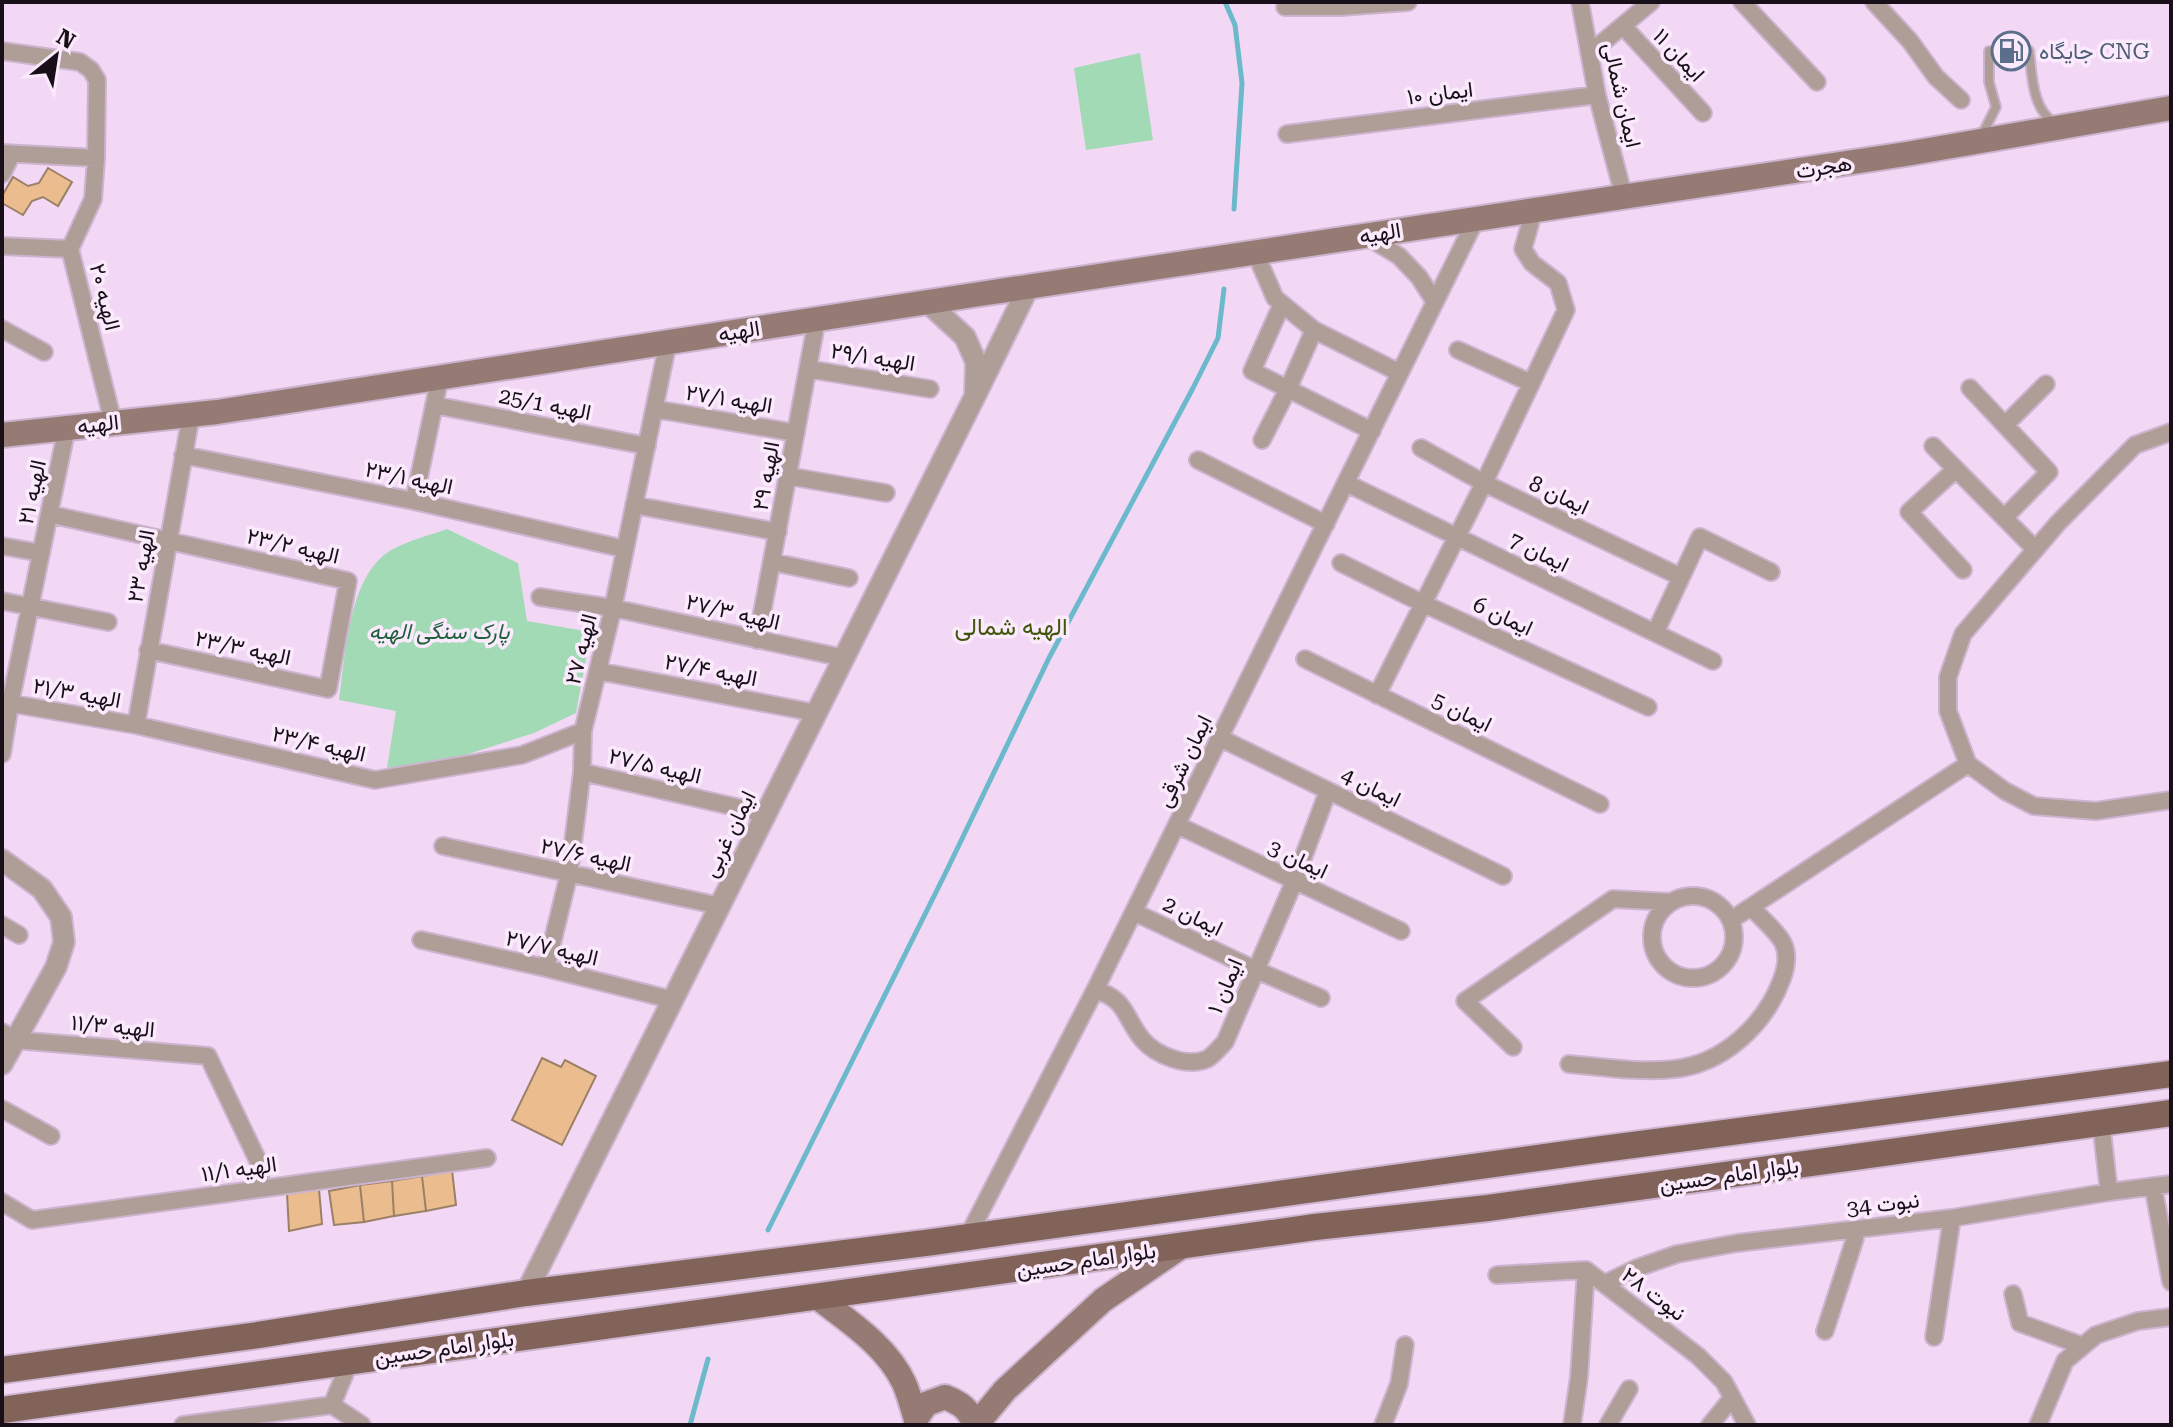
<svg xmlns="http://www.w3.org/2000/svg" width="2173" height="1427" viewBox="0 0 2173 1427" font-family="'Roboto Serif',Vazirmatn,serif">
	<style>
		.green { fill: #a3dab6 }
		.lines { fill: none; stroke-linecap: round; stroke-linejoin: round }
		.stream { stroke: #6cb9cc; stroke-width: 5 }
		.building { fill: #eabc8e; stroke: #9a8066; stroke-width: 2 }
		.service-casing { stroke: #ccb4ce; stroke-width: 12 }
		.minor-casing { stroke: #ccb4ce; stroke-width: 20 }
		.tertiary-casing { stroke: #ccb4ce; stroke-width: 24 }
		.secondary-casing { stroke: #ccb4ce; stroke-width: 28 }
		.primary-casing { stroke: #ccb4ce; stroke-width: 30 }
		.service { stroke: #af9d98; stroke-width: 8 }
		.minor { stroke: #af9d98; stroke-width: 16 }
		.tertiary { stroke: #af9d98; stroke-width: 20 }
		.secondary { stroke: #957b74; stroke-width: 24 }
		.primary { stroke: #81635a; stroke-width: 26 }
		.labels { text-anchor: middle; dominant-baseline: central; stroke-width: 7; stroke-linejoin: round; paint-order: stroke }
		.service-label { font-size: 22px; fill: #4e5e75; stroke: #faeafc; text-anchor: start }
		.street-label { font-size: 22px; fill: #180f19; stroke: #faeafc }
		.park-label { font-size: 22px; font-style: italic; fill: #1f603c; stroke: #faeafc }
		.neighbourhood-label { font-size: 24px; fill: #41560a; stroke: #faeafc }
	</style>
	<rect width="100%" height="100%" fill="#f3d8f6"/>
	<!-- green -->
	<path class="green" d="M1140,53L1153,140L1086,150L1074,68Z
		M447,529L518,563L527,621L591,632L576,713L534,733L446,761L387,768L396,711L339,700C346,654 348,571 395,548C411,540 430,535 447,529Z"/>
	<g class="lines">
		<!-- stream -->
		<path class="stream" d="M1225,2L1235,25L1242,83L1234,209
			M768,1230L946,872L1049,658L1193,388L1218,338L1224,289
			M690,1425L708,1359"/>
	</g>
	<!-- building -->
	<path class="building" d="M48,168L72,182L58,206L43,197L32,201L23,215L2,203V196L13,177L28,186L39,183Z
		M542,1058L561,1067L565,1060L596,1076L562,1145L512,1120Z
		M452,1170L456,1205L426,1211L422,1176Z
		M422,1176L426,1211L394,1216L392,1181Z
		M392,1181L394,1216L364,1222L360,1185Z
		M360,1185L364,1222L334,1225L329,1191Z
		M319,1189L322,1224L289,1231L287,1193Z"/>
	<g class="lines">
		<defs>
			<path id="service" d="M1981,137L1996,107L1989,82V51H2029C2032,74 2032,110 2055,123"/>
			<path id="minor" d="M1580,2L1597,95L1624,197
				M1742,2L1817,82
				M1874,2L1910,41L1936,77L1961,100
				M1285,7H1340L1408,2
				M1623,26L1703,113
				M2,51L80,62L91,70L97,80L96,158
				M1590,53L1651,2
				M1287,134L1597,95
				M2,153L96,158L93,199L70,249
				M2,174L12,154
				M1366,236L1399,256L1419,277L1435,302
				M2,246L70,249L113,422
				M1255,252L1275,298L1314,330L1288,389L1262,440
				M1282,304L1252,371L1372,431
				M2,329L44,352
				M1314,330L1400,373
				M1458,350L1531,383
				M808,369L930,389
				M1970,388L2049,472L2004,518
				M434,405L647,446
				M655,409L796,433
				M2005,425L2046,384
				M2171,432L2135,445L2058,523L1963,634L1948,677V711L1968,764L2005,791L2034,806L2096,811L2171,800
				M1933,446L2035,549
				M1421,448L1484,483L1681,577
				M183,455L414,501L625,549
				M1198,460L1326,524
				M1956,469L1909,512L1963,570
				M788,476L886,493
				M1346,483L1713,661
				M414,501L440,377
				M634,505L778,532
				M49,514L348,581L328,689L148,650
				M2,546L41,553
				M772,562L849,578
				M1341,563L1424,604L1648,707
				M540,597L613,608L844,658
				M2,601L108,622
				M1655,633L1700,537L1771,572
				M757,640L817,319
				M1305,659L1600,804
				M598,671L816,713
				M1377,695L1484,483L1566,310L1558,283L1532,263L1523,249L1534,210
				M2,702L136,725L375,780L522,755L583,731
				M136,725L191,415
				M1220,738L1503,876
				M2,754L10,704L67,427
				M582,772L766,814
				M1177,825L1401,931
				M443,846L720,906
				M1652 937a41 41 0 1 1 82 0a41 41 0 1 1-82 0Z
				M1134,912L1256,970L1321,998
				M1731,920L1968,764
				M2,925L19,935
				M421,940L546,968L673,1000
				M546,968L569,874L582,772L583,731L613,608L668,342
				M1095,990C1127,999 1124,1017 1142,1039C1155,1055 1187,1068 1207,1059C1213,1056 1220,1047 1225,1042L1294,882L1328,791
				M2,1032L15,1040L208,1056L260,1165V1188
				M1513,1047L1465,1001L1613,899L1672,902
				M1569,1064C1603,1067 1640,1073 1674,1069C1723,1064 1765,1025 1782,979C1786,968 1789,955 1783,943C1778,932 1759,916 1751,907
				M2,1109L51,1136
				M2101,1123L2109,1192
				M2153,1186L2171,1282
				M2,1202L32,1220L487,1158
				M968,1236L1095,990L1476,219
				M1497,1275L1586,1270L1698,1356L1724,1382L1747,1425
				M1604,1284L1637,1268L1677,1254L1737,1243L1952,1218L2109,1192L2171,1184
				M2013,1294L2020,1323L2083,1346
				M1825,1331L1858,1229
				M1934,1337L1952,1218
				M332,1405L362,1425
				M183,1425L332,1405L350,1361
				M1383,1425L1399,1384L1405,1345
				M1572,1425L1579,1377L1586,1270
				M1608,1425L1629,1389
				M1710,1425L1732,1398
				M2038,1425L2065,1361L2096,1335L2138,1321L2171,1317"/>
			<path id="tertiary" d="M927,302L965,337L976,362L975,396L1029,286
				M2,860L42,889L61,917L64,942L56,967L2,1064
				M526,1293L975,396"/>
			<path id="secondary" d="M2,435L217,412L980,294L1906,154L2171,108
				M817,1297C848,1321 887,1346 904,1383C909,1394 912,1407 916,1419V1425
				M916,1419L926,1404L945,1397C960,1403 970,1409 974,1425
				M976,1425L1005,1390L1103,1300L1182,1246"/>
			<path id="primary" d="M2,1370L258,1335L526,1293L933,1242L1595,1150L2171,1074
				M2,1410L1315,1227L1488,1208L2171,1113"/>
		</defs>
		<!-- service casing -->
		<use href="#service" class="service-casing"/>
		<!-- minor casing -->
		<use href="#minor" class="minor-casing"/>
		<!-- tertiary casing -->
		<use href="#tertiary" class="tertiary-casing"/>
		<!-- secondary casing -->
		<use href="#secondary" class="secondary-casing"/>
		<!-- primary casing -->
		<use href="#primary" class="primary-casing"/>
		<!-- service -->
		<use href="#service" class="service"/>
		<!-- minor -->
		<use href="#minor" class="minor"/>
		<!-- tertiary -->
		<use href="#tertiary" class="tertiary"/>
		<!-- secondary -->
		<use href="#secondary" class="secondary"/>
		<!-- primary -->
		<use href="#primary" class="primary"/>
	</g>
	<!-- icons -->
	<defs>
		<symbol id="fuel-ring" viewBox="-11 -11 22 22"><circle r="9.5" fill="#faeafc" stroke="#5c6f8a" stroke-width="1.5"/><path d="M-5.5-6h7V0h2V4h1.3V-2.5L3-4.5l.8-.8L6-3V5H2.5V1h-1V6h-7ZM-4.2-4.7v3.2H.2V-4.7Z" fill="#5c6f8a"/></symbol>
	</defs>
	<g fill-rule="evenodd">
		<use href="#fuel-ring" x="1989" y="29" width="44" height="44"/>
	</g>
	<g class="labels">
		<!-- service labels -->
		<g class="service-label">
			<text x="2039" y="51">جایگاه CNG</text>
		</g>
		<!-- street labels -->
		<g class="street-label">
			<text transform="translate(1679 55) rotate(47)">ایمان ۱۱</text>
			<text transform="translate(1440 93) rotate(-7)">ایمان ۱۰</text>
			<text transform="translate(1622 95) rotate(77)">ایمان شمالی</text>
			<text transform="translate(1824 167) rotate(-9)">هجرت</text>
			<text transform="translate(1380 233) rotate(-9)">الهیه</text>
			<text transform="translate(105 297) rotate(76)">الهیه ۲۰</text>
			<text transform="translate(739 331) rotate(-9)">الهیه</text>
			<text transform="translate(873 357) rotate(9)">الهیه ۲۹/۱</text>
			<text transform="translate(729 399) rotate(9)">الهیه ۲۷/۱</text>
			<text transform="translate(545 404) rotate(11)">الهیه 25/1</text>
			<text transform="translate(98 424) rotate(-6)">الهیه</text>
			<text transform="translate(766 476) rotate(-80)">الهیه ۲۹</text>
			<text transform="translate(409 478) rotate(12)">الهیه ۲۳/۱</text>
			<text transform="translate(32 492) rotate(-78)">الهیه ۲۱</text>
			<text transform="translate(1559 495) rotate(25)">ایمان 8</text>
			<text transform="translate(293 546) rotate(13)">الهیه ۲۳/۲</text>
			<text transform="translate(1539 552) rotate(26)">ایمان 7</text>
			<text transform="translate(141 566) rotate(-80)">الهیه ۲۳</text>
			<text transform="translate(733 612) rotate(13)">الهیه ۲۷/۳</text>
			<text transform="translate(1503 616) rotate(25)">ایمان 6</text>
			<text transform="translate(243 648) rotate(12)">الهیه ۲۳/۳</text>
			<text transform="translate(581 649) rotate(-76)">الهیه ۲۷</text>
			<text transform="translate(711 670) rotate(11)">الهیه ۲۷/۴</text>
			<text transform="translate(77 693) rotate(10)">الهیه ۲۱/۳</text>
			<text transform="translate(1462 712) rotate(26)">ایمان 5</text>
			<text transform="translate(319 744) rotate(13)">الهیه ۲۳/۴</text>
			<text transform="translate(1184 761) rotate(-64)">ایمان شرقی</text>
			<text transform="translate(655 766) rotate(13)">الهیه ۲۷/۵</text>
			<text transform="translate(1371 787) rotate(26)">ایمان 4</text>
			<text transform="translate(729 834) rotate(-64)">ایمان غربی</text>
			<text transform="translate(586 855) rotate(12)">الهیه ۲۷/۶</text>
			<text transform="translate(1298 859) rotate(25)">ایمان 3</text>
			<text transform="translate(1193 916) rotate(26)">ایمان 2</text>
			<text transform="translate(552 948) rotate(13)">الهیه ۲۷/۷</text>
			<text transform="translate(1225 986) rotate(-67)">ایمان ۱</text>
			<text transform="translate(113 1026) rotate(5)">الهیه ۱۱/۳</text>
			<text transform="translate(239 1169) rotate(-8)">الهیه ۱۱/۱</text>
			<text transform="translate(1729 1175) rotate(-8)">بلوار امام حسین</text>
			<text transform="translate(1883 1204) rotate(-7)">نبوت 34</text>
			<text transform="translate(1086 1260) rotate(-8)">بلوار امام حسین</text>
			<text transform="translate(1654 1294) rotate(37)">نبوت ۲۸</text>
			<text transform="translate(444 1348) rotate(-8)">بلوار امام حسین</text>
		</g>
		<!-- park labels -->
		<g class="park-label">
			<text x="439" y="631">پارک سنگی الهیه</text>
		</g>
		<!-- neighbourhood labels -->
		<g class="neighbourhood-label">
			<text x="1011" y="627">الهیه شمالی</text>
		</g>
	</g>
	<!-- border -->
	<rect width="2173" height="1427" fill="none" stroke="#180f19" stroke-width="8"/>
	<!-- north arrow -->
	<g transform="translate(56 56) rotate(30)" stroke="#faeafc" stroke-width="6" paint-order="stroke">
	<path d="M0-6L14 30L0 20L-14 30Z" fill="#180f19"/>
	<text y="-12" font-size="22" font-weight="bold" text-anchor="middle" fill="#180f19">N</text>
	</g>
</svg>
